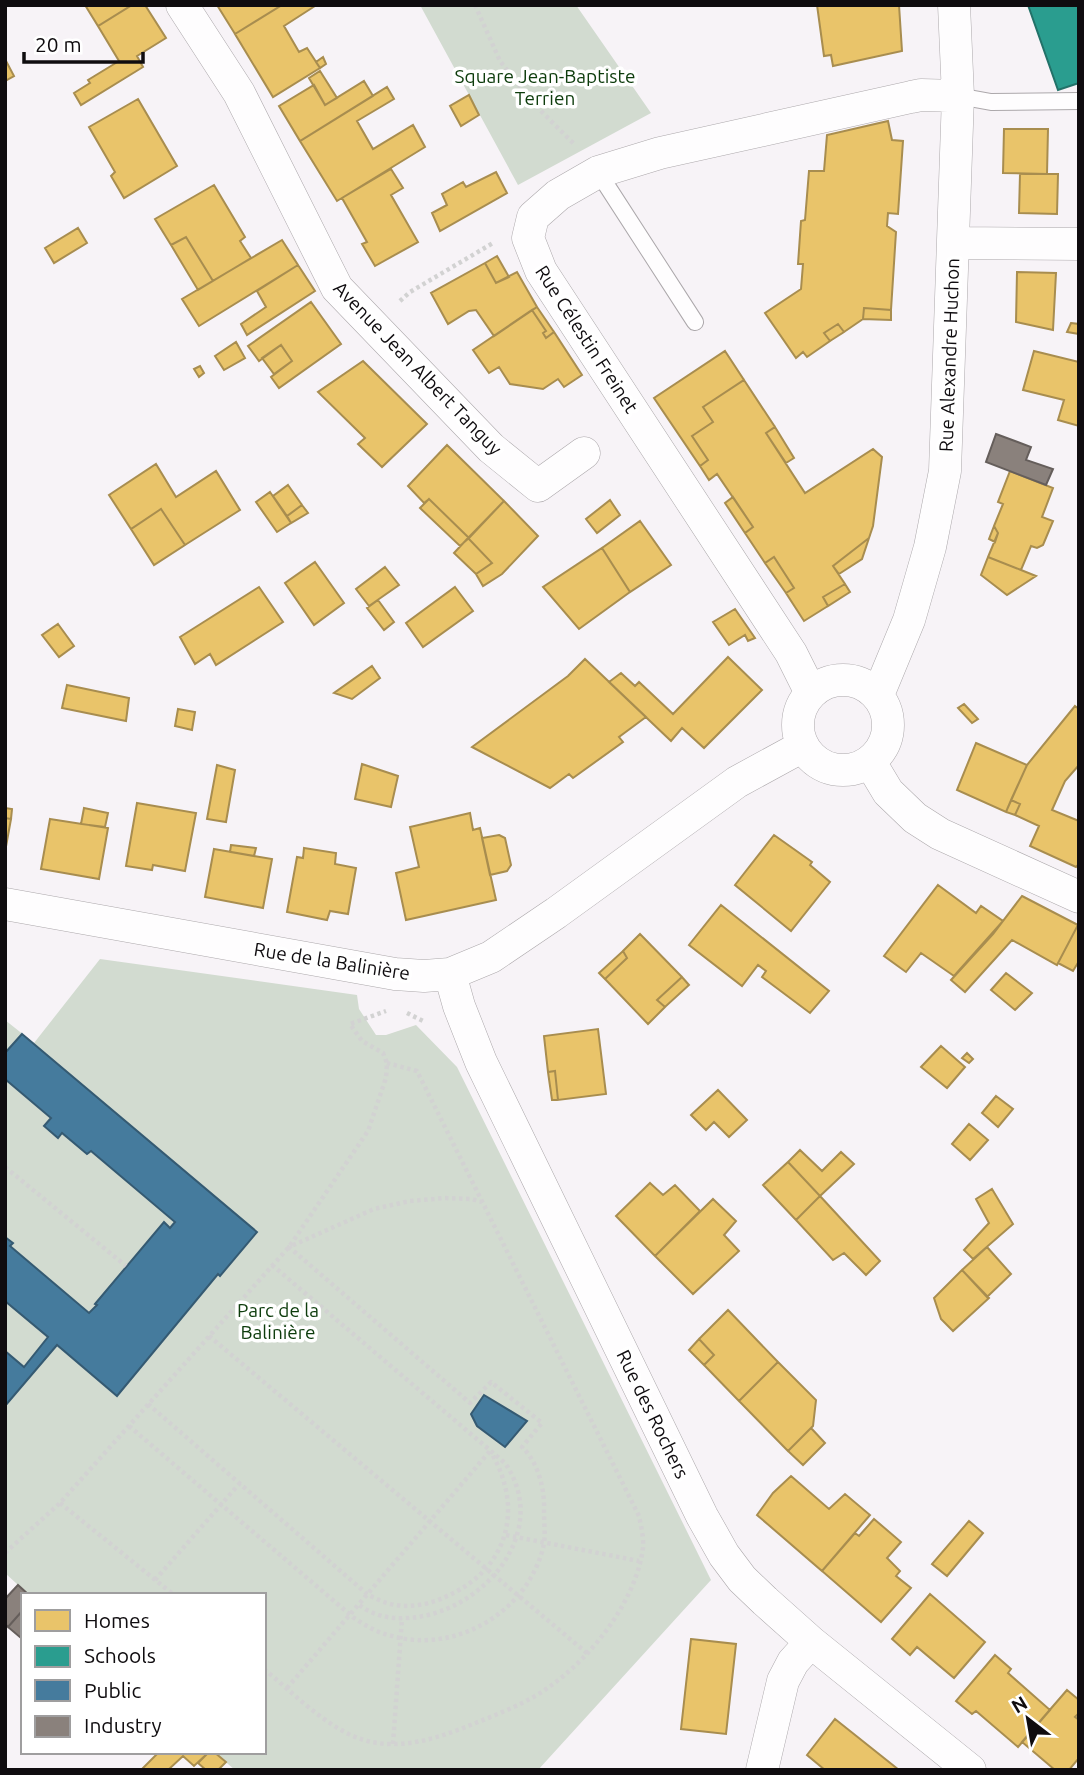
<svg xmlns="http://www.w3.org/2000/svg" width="1084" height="1775" viewBox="0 0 1084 1775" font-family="Ubuntu,sans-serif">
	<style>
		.green { fill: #d2dbd0 }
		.homes { fill: #e9c46a; stroke: #a88d4f; stroke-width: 2 }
		.schools { fill: #2a9d8f; stroke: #227269; stroke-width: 2 }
		.public { fill: #457b9d; stroke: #355a72; stroke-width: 2 }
		.industry { fill: #8a817c; stroke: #655e5b; stroke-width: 2 }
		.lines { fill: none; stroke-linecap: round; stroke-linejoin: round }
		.lane-casing { stroke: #aca8ab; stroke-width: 18 }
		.street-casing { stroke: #aca8ab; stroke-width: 33 }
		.path { stroke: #d2d2d2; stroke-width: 4.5; stroke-dasharray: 3.5 3.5; stroke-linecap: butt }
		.lane { stroke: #fefdfe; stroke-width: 16 }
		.street { stroke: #fefdfe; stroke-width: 32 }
		.labels { text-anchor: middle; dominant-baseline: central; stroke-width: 7; stroke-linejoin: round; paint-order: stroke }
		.park-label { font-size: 19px; fill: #0d3c0c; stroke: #fff }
		.street-label { font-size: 19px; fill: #0f0c0f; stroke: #fff }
	</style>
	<rect width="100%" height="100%" fill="#f7f3f7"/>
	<!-- green -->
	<path class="green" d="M420,5H576L651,113L518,185Z
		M100,959L357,995L359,1009L376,1035H386L416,1025L457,1067L711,1580L538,1770H235L214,1752H264V1595H29L5,1573V1020L34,1043Z"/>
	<!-- homes -->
	<path class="homes" d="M85,5H132L98,26Z
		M132,5H145L166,38L137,56L143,67L81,105L74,93L90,83L88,80L119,61L98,26Z
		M217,5H282L235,34Z
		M282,5L315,6L284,26L299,52L307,48L320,68L273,97L235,34Z
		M817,5H899L902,51L833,66L831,55L824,56Z
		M323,57L326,64L320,68L316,62Z
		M5,59L14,76L5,81Z
		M320,71L337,98L325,105L309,78Z
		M364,81L373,96L300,141L279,106L314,85L325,105Z
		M387,87L394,99L357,121L373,149L413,125L425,147L337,201L300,141Z
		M469,95L479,115L461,126L450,106Z
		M138,99L177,166L124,198L111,176L115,172L89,127Z
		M888,121L892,140L903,141L898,214L888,213L887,226L896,232L891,310L864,308L863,319L844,332L838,324L824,333L830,341L807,357L803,352L796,358L765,313L801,289L803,264H798L801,221L805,220L809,171H824L827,135Z
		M1004,129H1048L1047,174L1003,173Z
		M391,169L403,188L391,195L418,242L375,266L362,244L367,242L342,198Z
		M496,172L507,193L440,231L432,213L447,205L442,194L463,182L466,187Z
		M1020,174H1058L1057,214L1019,213Z
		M214,185L245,237L240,241L251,258L213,281L186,237L171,245L155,219Z
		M78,228L87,243L54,263L45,248Z
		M186,237L213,281L198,290L171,245Z
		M282,240L298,265L199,326L182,299Z
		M497,256L509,277L496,283L485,263Z
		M485,263L496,283L517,272L537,307L494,336L476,310L469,311L448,324L431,293Z
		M298,265L315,291L247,335L241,324L266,307L257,291Z
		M1017,272L1056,273L1053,330L1016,322Z
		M311,302L341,344L279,388L271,377L292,361L281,345L259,361L248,346Z
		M537,307L554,332L546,338L543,333L546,331L532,310Z
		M864,308L891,310V320L863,319Z
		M532,310L546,331L543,333L546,338L554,332L582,375L564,387L558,379L543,389L510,384L499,367L489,373L473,350Z
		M1071,323L1079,324V334L1067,332Z
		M838,324L844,332L830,341L824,333Z
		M236,342L245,358L224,370L215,356Z
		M281,345L292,361L274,374L262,358Z
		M725,351L744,380L703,407L713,422L692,436L708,460L700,466L654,398Z
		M1034,351L1079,362V426L1058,420L1064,400L1023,390Z
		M363,361L427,424L382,467L358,444L365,438L318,392Z
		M200,366L204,373L199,377L194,369Z
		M744,380L775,427L766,433L805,493L873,449L882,457L873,526L869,538L833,566L845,584L823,597L828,606L804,621L786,593L794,588L774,557L765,563L745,533L753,527L717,474L709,480L700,466L708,460L692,436L713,422L703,407Z
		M775,427L794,458L786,463L766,433Z
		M447,445L504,501L469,538L429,499L424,503L408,486Z
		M156,464L176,497L216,471L240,510L185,545L161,509L131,529L109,495Z
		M1010,471L1053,488L1042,517L1053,521L1043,545L1037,548L1031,546L1021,570L988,557L998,533L994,526L1003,504L998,502Z
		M288,485L302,505L287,516L273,496Z
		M270,492L291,523L277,532L256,502Z
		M733,497L753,527L745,533L725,503Z
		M429,499L469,538L460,546L420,508Z
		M610,500L620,515L597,533L586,519Z
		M504,501L538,536L502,574L483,586L476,574L492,563L468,538Z
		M302,505L308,513L291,523L287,516Z
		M161,509L185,545L154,565L131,529Z
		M640,521L671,565L630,592L602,548Z
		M994,526L998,533L995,542L989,539Z
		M468,538L492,563L476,574L454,553Z
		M869,538L862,559L839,574L833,566Z
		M602,548L630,592L579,629L543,587Z
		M774,557L794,588L786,593L765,563Z
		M988,557L1021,570L1036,576L1007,595L981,575Z
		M315,562L344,603L314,625L285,583Z
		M385,567L399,585L369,606L356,589Z
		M845,584L850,592L828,606L823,597Z
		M259,587L283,622L216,665L210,654L195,664L180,637Z
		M455,587L473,611L423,647L406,623Z
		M378,600L394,622L384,630L367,608Z
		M735,609L755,638L748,641L745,635L729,645L713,622Z
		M58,624L74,646L59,657L42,635Z
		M728,657L762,690L704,748L682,728L671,741L609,682L621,673L635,686L639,682L673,714Z
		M585,659L646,717L619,737L623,742L573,778L569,774L550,788L472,747L568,676Z
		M372,666L380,678L352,699L334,693Z
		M67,685L129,698L126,721L62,708Z
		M964,704L978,719L972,723L958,708Z
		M1075,706L1079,709V765L1065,781L1052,810L1079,821V864L1076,867L1030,846L1039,826L1015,815L1020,804L1011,800L1027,765Z
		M178,709L195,712L192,730L175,726Z
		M976,743L1027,765L1006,812L957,790Z
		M362,764L398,776L391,807L355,799Z
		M217,765L235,770L226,822L207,819Z
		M1011,800L1020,804L1015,815L1006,812Z
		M137,803L196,813L185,871L153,865L152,870L126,866Z
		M5,808L12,809L11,819L5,818Z
		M84,808L108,813L105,827L81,824Z
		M470,813L473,830L480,828L496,900L406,920L396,873L419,867L410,827Z
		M5,818L11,819L5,852Z
		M50,819L108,828L99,879L41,869Z
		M499,835L505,838L511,865L507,871L490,875L482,838Z
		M774,835L812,862L810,865L830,882L791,931L735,885Z
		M231,845L256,848L254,856L230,852Z
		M304,848L336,853L335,864L356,868L348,914L330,911L327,920L287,912L297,857L303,858Z
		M214,849L272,859L263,908L205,897Z
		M938,885L976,913L981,906L1003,921L954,976L921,953L906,972L884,956Z
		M1022,896L1078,925L1058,963L1057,965L1012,940L965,992L951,980L993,934Z
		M721,905L829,991L810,1013L762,977L766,971L758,965L742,986L689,945Z
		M1079,923V961L1073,971L1058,963Z
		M640,934L682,977L657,1000L665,1007L648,1024L605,979L627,958L623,951Z
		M623,951L627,958L605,979L599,973Z
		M1006,973L1032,993L1015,1010L991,990Z
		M682,977L689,985L665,1007L657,1000Z
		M598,1029L606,1094L558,1100L555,1071L548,1072L544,1036Z
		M941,1046L965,1067L947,1088L921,1067Z
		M967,1053L973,1059L969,1063L962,1058Z
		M555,1071L558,1100H552L548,1072Z
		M718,1090L747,1120L729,1137L714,1122L706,1130L691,1115Z
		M996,1096L1013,1109L998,1127L982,1113Z
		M969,1124L988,1140L970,1160L952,1144Z
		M800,1150L822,1171L841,1152L854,1164L820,1196L788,1162Z
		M788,1162L820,1196L796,1220L763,1185Z
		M650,1183L663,1195L675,1185L700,1211L655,1256L616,1216Z
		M992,1189L1013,1224L973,1259L964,1250L989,1223L976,1199Z
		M820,1196L880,1261L866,1275L844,1253L833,1260L796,1220Z
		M713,1199L736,1221L724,1235L739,1251L693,1294L655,1256Z
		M987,1247L1011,1274L987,1297L962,1270Z
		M962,1270L989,1298L953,1331L941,1319L934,1298Z
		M728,1310L778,1362L739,1401L704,1365L714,1355L699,1339Z
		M699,1339L714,1355L704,1365L689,1350Z
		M778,1362L816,1400L813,1426L788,1451L739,1401Z
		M811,1428L825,1443L803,1465L788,1451Z
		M791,1476L829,1509L845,1494L870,1515L822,1571L757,1515L773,1493Z
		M874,1519L901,1542L887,1558L900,1571L896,1576L911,1588L881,1622L822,1571L855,1533L859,1536Z
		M969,1521L983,1533L947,1576L932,1564Z
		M930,1594L985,1642L954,1678L917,1647L910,1655L892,1639Z
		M691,1639L736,1644L726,1734L681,1729Z
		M995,1655L1011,1669L1008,1673L1050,1710L1018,1747L976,1711L972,1714L956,1701Z
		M1067,1690L1079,1700V1713L1075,1717L1079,1720V1758L1069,1770H1055L1022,1742Z
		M835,1719L899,1770H825L807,1755Z
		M159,1752H209L194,1766L183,1756L168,1770H141Z
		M209,1752H214L226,1762L218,1770H206L198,1763Z"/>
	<!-- schools -->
	<path class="schools" d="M1028,5H1079V83L1058,90Z"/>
	<!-- public -->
	<path class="public" d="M22,1034L257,1232L220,1276L218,1274L117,1396L57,1345L5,1406V1351L24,1367L48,1337L5,1301V1237L13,1243L10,1246L89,1313L97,1305L95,1304L164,1222L170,1228L175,1222L91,1151L87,1154L62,1133L58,1138L44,1126L51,1118L5,1079V1053Z
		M484,1395L527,1421L505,1447L477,1426L471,1414Z"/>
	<!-- industry -->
	<path class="industry" d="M996,434L1031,447L1026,460L1053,469L1046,485L986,462Z
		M18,1585L29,1595H23V1610L8,1627L5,1624V1599Z
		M23,1610V1636L21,1638L8,1627Z"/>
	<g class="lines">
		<defs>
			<path id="lane" d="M958,96L991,102L1079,101
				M598,172L695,322"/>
			<path id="street" d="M182,5L239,93L337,288L491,448L538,486L584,453
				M953,243L1079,244
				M798 725a45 45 0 1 1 90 0a45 45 0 1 1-90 0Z
				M811,693L791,653L541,271L528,238L533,217L558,195L598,172L660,153L911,97L921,95L958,96
				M878,695L909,620L930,547L945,471L958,96L954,5
				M870,762L888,792L915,818L940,834L1079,897
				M5,904L395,974L424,976L450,974L491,957L556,913L737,782L803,746
				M450,974L459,1006L481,1062L702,1516L724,1555L742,1579L765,1601L811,1642L970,1770
				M762,1770L783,1681L793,1662L811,1642"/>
		</defs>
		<!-- lane casing -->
		<use href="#lane" class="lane-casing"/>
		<!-- street casing -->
		<use href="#street" class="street-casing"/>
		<!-- path -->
		<path class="path" d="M475,5L500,61L534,104L575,145
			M400,301L410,292L493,243
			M407,1013L425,1022
			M5,1167L126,1266
			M272,1265L505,1463C553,1533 481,1614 408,1618C390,1619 373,1616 358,1604
			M209,1336L588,1654
			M148,1404L367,1594C373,1597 380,1601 387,1603C406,1609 428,1605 445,1597C506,1571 525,1512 492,1454
			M129,1426L354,1618C366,1626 378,1633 392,1636C456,1654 527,1612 543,1548C546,1537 544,1523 544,1511C545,1489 538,1462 522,1447L542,1423L491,1382L470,1403L289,1247L374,1209L410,1201L445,1198L471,1199L482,1202
			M60,1503L174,1595
			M506,1535L639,1561
			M5,1553L60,1503L289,1247L368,1131L386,1078L387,1063L383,1053L362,1041L350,1024L386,1011
			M155,1580L240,1483
			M264,1669C292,1692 329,1730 364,1740C400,1751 439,1738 473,1724C498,1714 527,1703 549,1687C592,1657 636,1601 643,1548C644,1538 641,1526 639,1516L417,1071L387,1063
			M287,1688L490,1451
			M393,1744L402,1618"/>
		<!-- lane -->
		<use href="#lane" class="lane"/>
		<!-- street -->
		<use href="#street" class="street"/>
	</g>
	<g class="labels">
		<!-- park labels -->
		<g class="park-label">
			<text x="545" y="76">Square Jean-Baptiste<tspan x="545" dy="22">Terrien</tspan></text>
			<text x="278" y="1310">Parc de la<tspan x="278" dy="22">Balinière</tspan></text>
		</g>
		<!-- street labels -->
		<g class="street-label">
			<text transform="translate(587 339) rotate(57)">Rue Célestin Freinet</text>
			<text transform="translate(949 355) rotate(-88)">Rue Alexandre Huchon</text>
			<text transform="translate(418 368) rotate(46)">Avenue Jean Albert Tanguy</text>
			<text transform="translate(332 961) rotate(9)">Rue de la Balinière</text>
			<text transform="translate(653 1414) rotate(64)">Rue des Rochers</text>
		</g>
	</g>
	<!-- border -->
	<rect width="1084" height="1775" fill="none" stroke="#0f0c0f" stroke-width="14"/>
	<!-- legend -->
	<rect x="21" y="1593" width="245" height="161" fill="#ffffff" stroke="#9f9e9f" stroke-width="2"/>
	<rect x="35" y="1610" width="35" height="21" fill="#e9c46a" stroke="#9f9e9f" stroke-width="2"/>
	<text x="84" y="1628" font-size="21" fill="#0f0c0f">Homes</text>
	<rect x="35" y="1646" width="35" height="21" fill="#2a9d8f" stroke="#9f9e9f" stroke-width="2"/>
	<text x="84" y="1663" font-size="21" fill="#0f0c0f">Schools</text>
	<rect x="35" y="1680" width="35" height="21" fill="#457b9d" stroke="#9f9e9f" stroke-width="2"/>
	<text x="84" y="1698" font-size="21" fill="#0f0c0f">Public</text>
	<rect x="35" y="1716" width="35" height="21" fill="#8a817c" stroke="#9f9e9f" stroke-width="2"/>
	<text x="84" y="1733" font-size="21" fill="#0f0c0f">Industry</text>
	<!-- north arrow -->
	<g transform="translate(1028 1719) rotate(329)" stroke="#ffffff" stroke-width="5" paint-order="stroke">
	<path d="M0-5L12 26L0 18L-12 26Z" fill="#0f0c0f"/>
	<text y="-10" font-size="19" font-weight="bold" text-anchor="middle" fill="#0f0c0f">N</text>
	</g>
	<!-- scale -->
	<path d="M24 52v10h119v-10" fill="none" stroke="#0f0c0f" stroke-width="3.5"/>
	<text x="35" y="52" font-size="21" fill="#0f0c0f" stroke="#ffffff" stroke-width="5" paint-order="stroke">20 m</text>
</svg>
